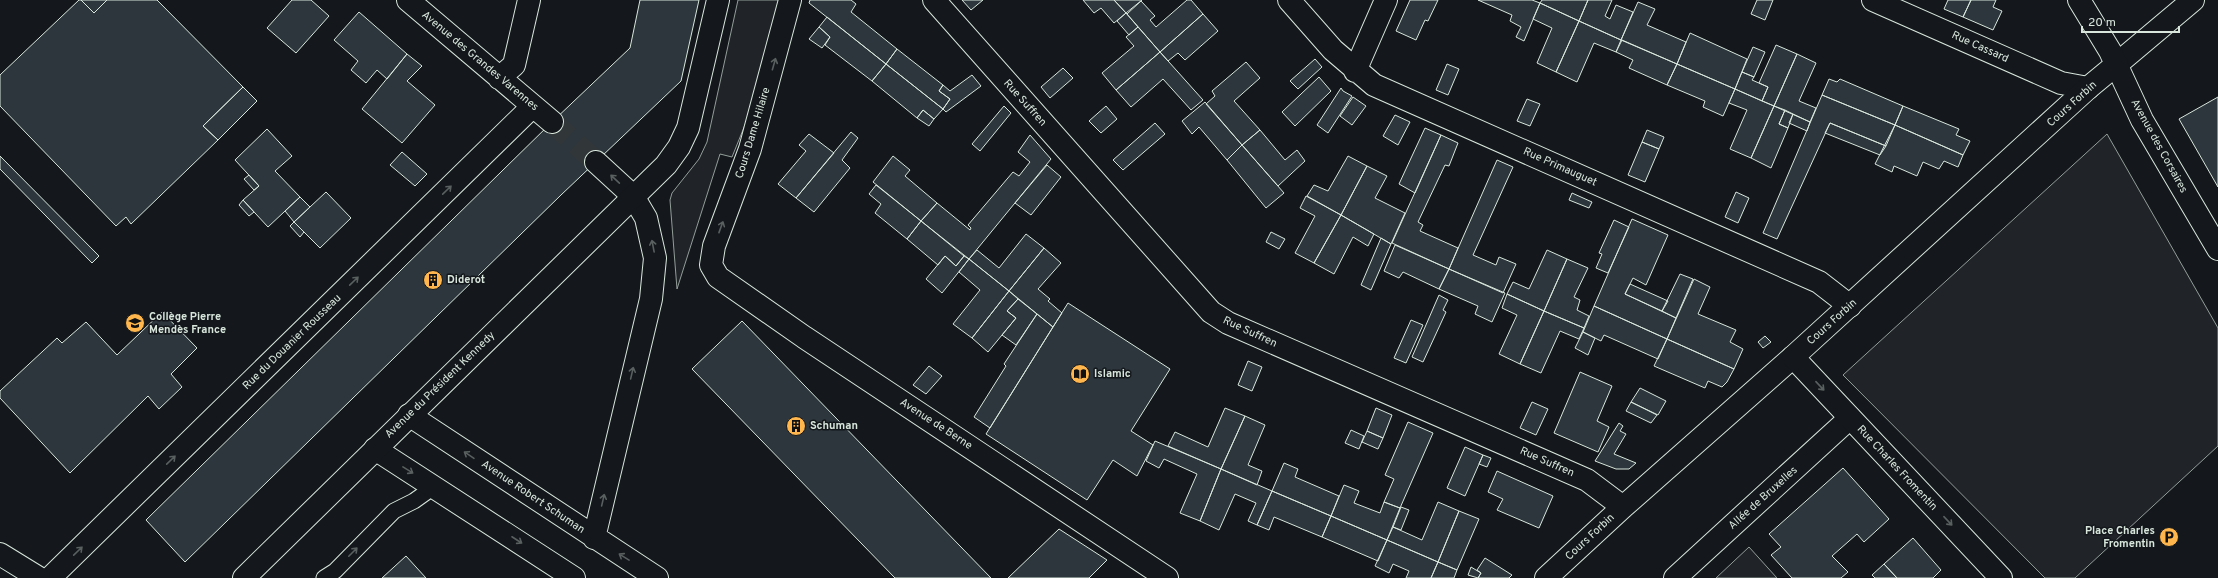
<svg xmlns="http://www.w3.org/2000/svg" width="2218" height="578" viewBox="0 0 2218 578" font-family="Overpass,sans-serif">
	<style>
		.green { fill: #202428; stroke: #939e99 }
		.building { fill: #2c363c; stroke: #d8e6dc }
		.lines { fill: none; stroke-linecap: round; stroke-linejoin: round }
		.minor-tunnel { stroke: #313739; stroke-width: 22; stroke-dasharray: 22 11; stroke-linecap: butt }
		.service-casing { stroke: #d8e6dc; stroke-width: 17 }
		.minor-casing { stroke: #d8e6dc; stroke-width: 24 }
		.tertiary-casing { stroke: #d8e6dc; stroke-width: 24 }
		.service { stroke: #14181c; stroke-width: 15 }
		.minor { stroke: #14181c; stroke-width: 22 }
		.tertiary { stroke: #14181c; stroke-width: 22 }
		.oneway { stroke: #59605f }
		.labels { text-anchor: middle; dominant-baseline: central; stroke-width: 3; stroke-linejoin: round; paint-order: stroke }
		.street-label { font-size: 11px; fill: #d8e6dc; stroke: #14181c }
		.poi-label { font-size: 11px; font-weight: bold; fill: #d8e6dc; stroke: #14181c; text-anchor: start }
	</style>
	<rect width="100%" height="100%" fill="#14181c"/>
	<!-- green -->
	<path class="green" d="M738,0H779L749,115L732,157L720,154L677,289L670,200L672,193L699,159L707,142Z
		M2107,134L2218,328V446L2075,578H2045L1843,375Z
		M1749,547L1777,578H1716Z"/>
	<!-- building -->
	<path class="building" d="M79,0H81L94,13L107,0H157L243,87L203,126L218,140L131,224L126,217L116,226L0,106V75Z
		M81,0H107L94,13Z
		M292,0H311L329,16L296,53L267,28Z
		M640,0H699L681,81L561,195L185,562L146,520L552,122L630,48Z
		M810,0H851L856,4L851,12L897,49L886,64L809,3Z
		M962,0H983L971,10Z
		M1083,0H1114L1126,13L1114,23L1101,8L1094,13Z
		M1114,0H1142L1126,13Z
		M1187,0H1191L1203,14L1160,52L1127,14L1141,1L1155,16L1150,20L1156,27Z
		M1410,0H1438L1428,21L1425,20L1416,40L1396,31Z
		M1478,0H1532L1540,3L1524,41L1516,37L1521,27L1510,21L1512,15Z
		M1542,0H1588L1579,21L1540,3Z
		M1588,0H1612L1605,16L1610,19L1616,5L1633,12L1621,40L1579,21Z
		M1757,0H1773L1765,20L1751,14Z
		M1948,0H1971L1963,17L1944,9Z
		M1971,0H1996L1993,7L2002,11L1993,30L1963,17Z
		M1638,2L1655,9L1647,25L1686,42L1677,64L1621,40Z
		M1540,3L1579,21L1556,72L1537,63L1552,28L1533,19Z
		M359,12L407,54L387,79L377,70L366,83L351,70L358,61L334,40Z
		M1126,13L1138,27L1129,35L1117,21Z
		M1203,14L1218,31L1185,60L1178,53L1168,61L1160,52Z
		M827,17L886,64L872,81L825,45L830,37L819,27Z
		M1579,21L1621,40L1616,52L1594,43L1577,82L1556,72Z
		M819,27L830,37L822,48L809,39Z
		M1138,27L1160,52L1116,90L1102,73L1134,46L1126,37Z
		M1690,33L1747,59L1735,89L1677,64Z
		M1622,40L1677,64L1667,85L1629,68L1633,60L1616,52Z
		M1776,45L1797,54L1774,106L1762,101L1768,87L1759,83Z
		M1753,47L1765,52L1754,77L1742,72Z
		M897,49L943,85L939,91L950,99L943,109L886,64Z
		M1160,52L1203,100L1191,110L1163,79L1131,107L1116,90Z
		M407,54L422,66L407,81L435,105L402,143L362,109Z
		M1797,54L1816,63L1799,101L1816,108L1810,122L1774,106Z
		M1315,59L1322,67L1298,89L1290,81Z
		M1246,62L1260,78L1234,101L1260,130L1242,145L1206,104L1215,96L1212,91Z
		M886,64L943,109L934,119L923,110L917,118L872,81Z
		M1447,64L1459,69L1448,95L1436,90Z
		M1677,64L1735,89L1723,116L1703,107L1705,101L1667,85Z
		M1063,68L1073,78L1050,98L1041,87Z
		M1742,72L1754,77L1752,80L1768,87L1762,101L1735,89Z
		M972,75L981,86L946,112L943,109L950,99L939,91L943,85L950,91Z
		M1319,77L1331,91L1295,126L1282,112Z
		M1829,79L1837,82L1840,79L1903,106L1895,125L1822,95Z
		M243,87L257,101L218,140L203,126Z
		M1341,88L1343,91L1352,96L1328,133L1317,125Z
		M1735,89L1774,106L1751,158L1730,149L1747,110L1729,103Z
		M1822,95L1895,125L1886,146L1830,123L1777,239L1763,233Z
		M1353,97L1366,106L1352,125L1340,116Z
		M2218,97V187L2179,119Z
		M1527,99L1540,104L1530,126L1517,121Z
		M1205,102L1242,145L1227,160L1199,127L1192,134L1182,121Z
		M1004,106L1011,113L980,151L972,144Z
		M1106,106L1117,119L1101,133L1089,121Z
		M1774,106L1785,110L1779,124L1788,128L1771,168L1751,158Z
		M1903,106L1959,129L1956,135L1970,141L1963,155L1895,125Z
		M923,110L934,119L929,126L917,118Z
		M1785,110L1793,114L1788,128L1779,124Z
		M1793,114L1810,122L1807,131L1789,123Z
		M1395,115L1410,122L1398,145L1383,136Z
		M1155,123L1165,134L1123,170L1113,160Z
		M1830,123L1886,146L1880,155L1825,133Z
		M1895,125L1963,155L1958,167L1944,161L1939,169L1923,162L1917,176L1894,166L1892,172L1875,164Z
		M1425,128L1441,135L1415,193L1399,184Z
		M267,129L292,156L275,171L300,197L268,227L243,200L259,186L235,160Z
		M1260,130L1285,160L1297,150L1305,161L1278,186L1242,145Z
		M1647,130L1664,137L1659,149L1642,142Z
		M851,132L858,138L842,160L850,168L814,212L796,198Z
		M809,134L834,153L796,198L778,184L806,151L799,145Z
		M1030,135L1051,159L969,259L921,221L937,203L970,230L971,228L968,225L1013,172L1019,176L1030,162L1018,152Z
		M1441,135L1458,143L1449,166L1445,165L1418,222L1423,225L1420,231L1458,248L1449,269L1392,243Z
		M1642,142L1659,149L1645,182L1628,175Z
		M1242,145L1284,193L1266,208L1227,160Z
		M402,152L427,174L415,186L390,165Z
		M0,156L99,256L92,263L0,169Z
		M893,156L910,170L905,176L937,203L921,221L873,182Z
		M1348,156L1367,166L1341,215L1307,196L1314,185L1328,191Z
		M1497,160L1513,167L1473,255L1496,265L1499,257L1516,264L1503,293L1449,269Z
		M1047,165L1061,177L1031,215L1015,203Z
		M1367,166L1387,176L1375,198L1405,213L1391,244L1341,215Z
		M249,175L259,186L254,190L244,179Z
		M876,185L921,221L907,239L875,213L881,204L869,194Z
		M326,192L351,218L320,248L294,222Z
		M1736,192L1749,198L1738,223L1725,217Z
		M1572,193L1592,202L1589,208L1569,200Z
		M1306,196L1341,215L1314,263L1295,253L1315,216L1300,208Z
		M300,197L310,207L294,222L285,211Z
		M243,200L254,212L249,216L239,205Z
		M1341,215L1374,234L1368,246L1353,237L1334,274L1314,263Z
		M1632,219L1668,235L1646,285L1633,278L1625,294L1676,318L1667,339L1594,306Z
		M1614,220L1629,227L1608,273L1596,268L1602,254L1599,253Z
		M921,221L964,256L956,266L945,256L938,265L907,239Z
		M294,222L304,232L300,237L290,226Z
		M1271,232L1285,239L1279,249L1266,242Z
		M1026,234L1044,248L1009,291L969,259L977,250L999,268Z
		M1381,238L1391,244L1371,290L1361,285Z
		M1395,245L1449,269L1439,289L1403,272L1399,278L1384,271Z
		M1044,248L1061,263L1038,289L1050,299L1048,301L1062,313L1053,327L1009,291Z
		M1547,250L1567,259L1544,311L1507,294L1513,282L1529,289Z
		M945,256L956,266L964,256L969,259L942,293L926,279Z
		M969,259L1009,291L972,338L953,324L980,290L959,272Z
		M1567,259L1588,268L1574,297L1580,300L1577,310L1589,316L1584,328L1544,311Z
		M1449,269L1505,293L1492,322L1475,314L1478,306L1439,289Z
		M1680,274L1693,279L1676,318L1662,311Z
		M1694,279L1710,287L1698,314L1736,330L1730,342L1743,349L1734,369L1667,339Z
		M1630,284L1668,301L1662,311L1625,294Z
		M1009,291L1018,299L1007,311L1016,318L988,352L972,338Z
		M1507,294L1544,311L1520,364L1499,354L1517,315L1502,308Z
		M1439,295L1448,300L1443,310L1446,312L1423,362L1412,357Z
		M1018,299L1037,314L1016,345L1002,335L1016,318L1007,311Z
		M1068,303L1170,369L1131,431L1153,445L1137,476L1113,460L1087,500L986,434Z
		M1594,306L1667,339L1658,359L1604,335L1601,341L1583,332Z
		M1544,311L1584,328L1579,339L1560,331L1541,373L1520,364Z
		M162,312L197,348L171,374L182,387L159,409L148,396L70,473L0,398V391L57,338L62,343L86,322L117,355Z
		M1037,314L1053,327L990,428L974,417L1006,366L1004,364Z
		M1411,320L1423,325L1406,363L1394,358Z
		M742,321L991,578H895L692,369Z
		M1583,332L1595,338L1588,355L1575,348Z
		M1765,336L1771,342L1763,348L1758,342Z
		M1667,339L1734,369L1727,382L1722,387L1708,381L1705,388L1654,366Z
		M1248,361L1262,367L1252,391L1238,385Z
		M929,366L942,376L926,394L913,385Z
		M1580,372L1612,386L1597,421L1609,427L1598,452L1554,433Z
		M1640,388L1666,401L1658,415L1631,402Z
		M1532,402L1548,409L1536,435L1520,428Z
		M1631,402L1657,415L1651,423L1626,411Z
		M1225,408L1245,416L1221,469L1168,446L1175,432L1208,447Z
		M1376,408L1392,415L1383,438L1367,431Z
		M1245,416L1265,425L1248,465L1262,471L1257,485L1221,469Z
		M1408,422L1433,433L1400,508L1384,502L1394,479L1385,475Z
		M1619,423L1623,426L1620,431L1626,434L1614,454L1636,463L1629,469H1616L1595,461Z
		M1351,430L1364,436L1359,449L1345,443Z
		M1367,431L1383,438L1378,449L1362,442Z
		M1155,441L1221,469L1200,521L1180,513L1197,474L1164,459L1159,468L1146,461Z
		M1465,447L1483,455L1465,496L1447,488Z
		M1483,455L1491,458L1487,467L1479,464Z
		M1284,463L1298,469L1295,477L1339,496L1331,516L1272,491Z
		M1843,468L1889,519L1864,542L1857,534L1832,556L1848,572L1841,578H1792L1771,555L1781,547L1769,534Z
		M1221,469L1272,491L1257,525L1248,521L1256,503L1235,494L1219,530L1200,521Z
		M1497,471L1553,496L1539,528L1497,510L1503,499L1488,492Z
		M1344,485L1359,491L1354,503L1380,513L1384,502L1400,508L1387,540L1331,516Z
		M1272,491L1331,516L1322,537L1274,517L1269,530L1257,525Z
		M1438,502L1459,511L1438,562L1387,540L1393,527L1422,540Z
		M1401,507L1409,510L1401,530L1393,527Z
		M1459,511L1479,519L1457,570L1438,562Z
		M1331,516L1387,540L1378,561L1322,537Z
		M1059,529L1107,560L1089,578H1008Z
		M1913,538L1941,570L1933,578H1897L1884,564Z
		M1387,540L1438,562L1431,578H1406L1409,571L1393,564L1389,573L1375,566Z
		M406,556L426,578H382Z
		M1485,558L1512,575L1509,578H1478L1481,573L1477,570Z
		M1438,562L1457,570L1454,578H1431Z
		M1884,564L1897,578H1875L1872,575Z
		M1471,567L1481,573L1478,578L1468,575Z"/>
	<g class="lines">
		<!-- minor-tunnel -->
		<path class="minor-tunnel" d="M552,122L596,162"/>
		<defs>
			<path id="service" d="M324,578L335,571L394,511L414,501L435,486"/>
			<path id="minor" d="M408,0L552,122
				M790,0L750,149L714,246L711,265L718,277L804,337L1167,578
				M934,0L1211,312L1228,323L1587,480L1623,507
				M1289,0L1333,50L1374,85L1819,282L1850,306
				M1873,0L2061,83L2088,88
				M2117,64L2193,0
				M1355,71L1386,0
				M499,78L514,65L529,0
				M409,415L657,578
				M375,449L574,578
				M594,538L651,299L655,258L646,218L633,196L596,162
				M50,578L533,106
				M1546,578L1623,507L1793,357
				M1675,578L1850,418"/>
			<path id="tertiary" d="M2079,0L2110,51L2142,120L2218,249
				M0,554L39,578
				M244,578L666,165L679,147L688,128L718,0
				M2001,578L1793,357L2088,88L2117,64"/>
		</defs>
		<!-- service casing -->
		<use href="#service" class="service-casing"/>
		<!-- minor casing -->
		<use href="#minor" class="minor-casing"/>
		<!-- tertiary casing -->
		<use href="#tertiary" class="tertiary-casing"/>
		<!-- service -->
		<use href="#service" class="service"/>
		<!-- minor -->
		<use href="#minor" class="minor"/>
		<!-- tertiary -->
		<use href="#tertiary" class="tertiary"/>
	</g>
	<!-- one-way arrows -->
	<defs><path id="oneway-shaft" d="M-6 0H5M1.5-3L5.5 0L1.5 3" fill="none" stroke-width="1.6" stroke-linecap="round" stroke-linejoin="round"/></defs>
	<g class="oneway">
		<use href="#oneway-shaft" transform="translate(774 64) rotate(-74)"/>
		<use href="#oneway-shaft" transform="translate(615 179) rotate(-137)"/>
		<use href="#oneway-shaft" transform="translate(447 190) rotate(-44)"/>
		<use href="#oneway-shaft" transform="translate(721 227) rotate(-70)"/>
		<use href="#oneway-shaft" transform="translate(653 246) rotate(-101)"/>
		<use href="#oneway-shaft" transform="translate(354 281) rotate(-44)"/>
		<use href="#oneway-shaft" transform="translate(632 373) rotate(-77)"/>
		<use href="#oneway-shaft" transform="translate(1820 386) rotate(47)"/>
		<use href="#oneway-shaft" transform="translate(469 455) rotate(-146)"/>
		<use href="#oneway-shaft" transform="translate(171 460) rotate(-44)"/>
		<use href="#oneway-shaft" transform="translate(408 470) rotate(32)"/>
		<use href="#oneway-shaft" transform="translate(603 500) rotate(-77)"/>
		<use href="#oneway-shaft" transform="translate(1948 521) rotate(47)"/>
		<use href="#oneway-shaft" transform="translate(517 540) rotate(33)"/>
		<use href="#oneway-shaft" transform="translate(78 551) rotate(-44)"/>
		<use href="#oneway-shaft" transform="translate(353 552) rotate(-45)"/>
		<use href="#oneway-shaft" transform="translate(624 557) rotate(-148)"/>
	</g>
	<!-- icons -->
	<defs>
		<symbol id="building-disc" viewBox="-11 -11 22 22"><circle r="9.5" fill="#ffb74d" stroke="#14181c"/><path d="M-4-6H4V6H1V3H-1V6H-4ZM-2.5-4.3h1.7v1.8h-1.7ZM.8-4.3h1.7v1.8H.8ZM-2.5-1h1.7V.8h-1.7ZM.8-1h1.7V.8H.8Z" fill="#111"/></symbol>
		<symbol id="school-disc" viewBox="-11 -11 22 22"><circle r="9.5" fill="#ffb74d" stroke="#14181c"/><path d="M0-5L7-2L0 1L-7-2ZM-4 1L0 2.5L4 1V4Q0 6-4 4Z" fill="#111"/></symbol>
		<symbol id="library-disc" viewBox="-11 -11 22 22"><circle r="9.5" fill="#ffb74d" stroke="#14181c"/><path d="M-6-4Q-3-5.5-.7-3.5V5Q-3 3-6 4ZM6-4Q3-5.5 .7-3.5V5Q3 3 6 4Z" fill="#111"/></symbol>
		<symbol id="parking-disc" viewBox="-11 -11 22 22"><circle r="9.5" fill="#ffb74d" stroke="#14181c"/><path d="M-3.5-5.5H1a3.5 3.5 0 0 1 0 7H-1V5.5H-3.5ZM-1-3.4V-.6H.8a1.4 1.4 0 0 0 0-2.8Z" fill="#111"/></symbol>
	</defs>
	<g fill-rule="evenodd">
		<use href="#building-disc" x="422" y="269" width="22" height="22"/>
		<use href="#school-disc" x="124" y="312" width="22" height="22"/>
		<use href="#library-disc" x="1069" y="363" width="22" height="22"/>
		<use href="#building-disc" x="785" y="415" width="22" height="22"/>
		<use href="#parking-disc" x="2158" y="526" width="22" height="22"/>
	</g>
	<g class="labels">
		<!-- street labels -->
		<g class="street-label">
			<text transform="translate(1980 47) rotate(24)">Rue Cassard</text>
			<text transform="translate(480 61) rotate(40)">Avenue des Grandes Varennes</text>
			<text transform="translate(1025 103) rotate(48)">Rue Suffren</text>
			<text transform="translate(2072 104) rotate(-42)">Cours Forbin</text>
			<text transform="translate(753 133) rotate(-73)">Cours Dame Hilaire</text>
			<text transform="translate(2159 146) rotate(61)">Avenue des Corsaires</text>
			<text transform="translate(1560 167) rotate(24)">Rue Primauguet</text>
			<text transform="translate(1832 322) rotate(-42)">Cours Forbin</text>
			<text transform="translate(1250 332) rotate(25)">Rue Suffren</text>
			<text transform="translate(292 342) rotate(-44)">Rue du Douanier Rousseau</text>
			<text transform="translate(440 385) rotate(-44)">Avenue du Président Kennedy</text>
			<text transform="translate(936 424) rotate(33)">Avenue de Berne</text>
			<text transform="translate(1547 462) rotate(24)">Rue Suffren</text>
			<text transform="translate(1897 468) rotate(47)">Rue Charles Fromentin</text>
			<text transform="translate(533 497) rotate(34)">Avenue Robert Schuman</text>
			<text transform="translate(1763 498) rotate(-42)">Allée de Bruxelles</text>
			<text transform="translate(1590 537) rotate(-43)">Cours Forbin</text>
		</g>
		<!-- poi labels -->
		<g class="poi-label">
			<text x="447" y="280">Diderot</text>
			<text x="149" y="317">Collège Pierre<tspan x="149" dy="13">Mendès France</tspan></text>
			<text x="1094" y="374">Islamic</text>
			<text x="810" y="426">Schuman</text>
			<text x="2155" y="531" text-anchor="end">Place Charles<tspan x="2155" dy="13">Fromentin</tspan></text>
		</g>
	</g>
	<!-- scale -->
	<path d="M2082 26v6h97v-6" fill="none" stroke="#d8e6dc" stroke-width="2"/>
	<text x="2088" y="26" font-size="12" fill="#d8e6dc" stroke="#14181c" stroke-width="3" paint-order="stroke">20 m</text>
</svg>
